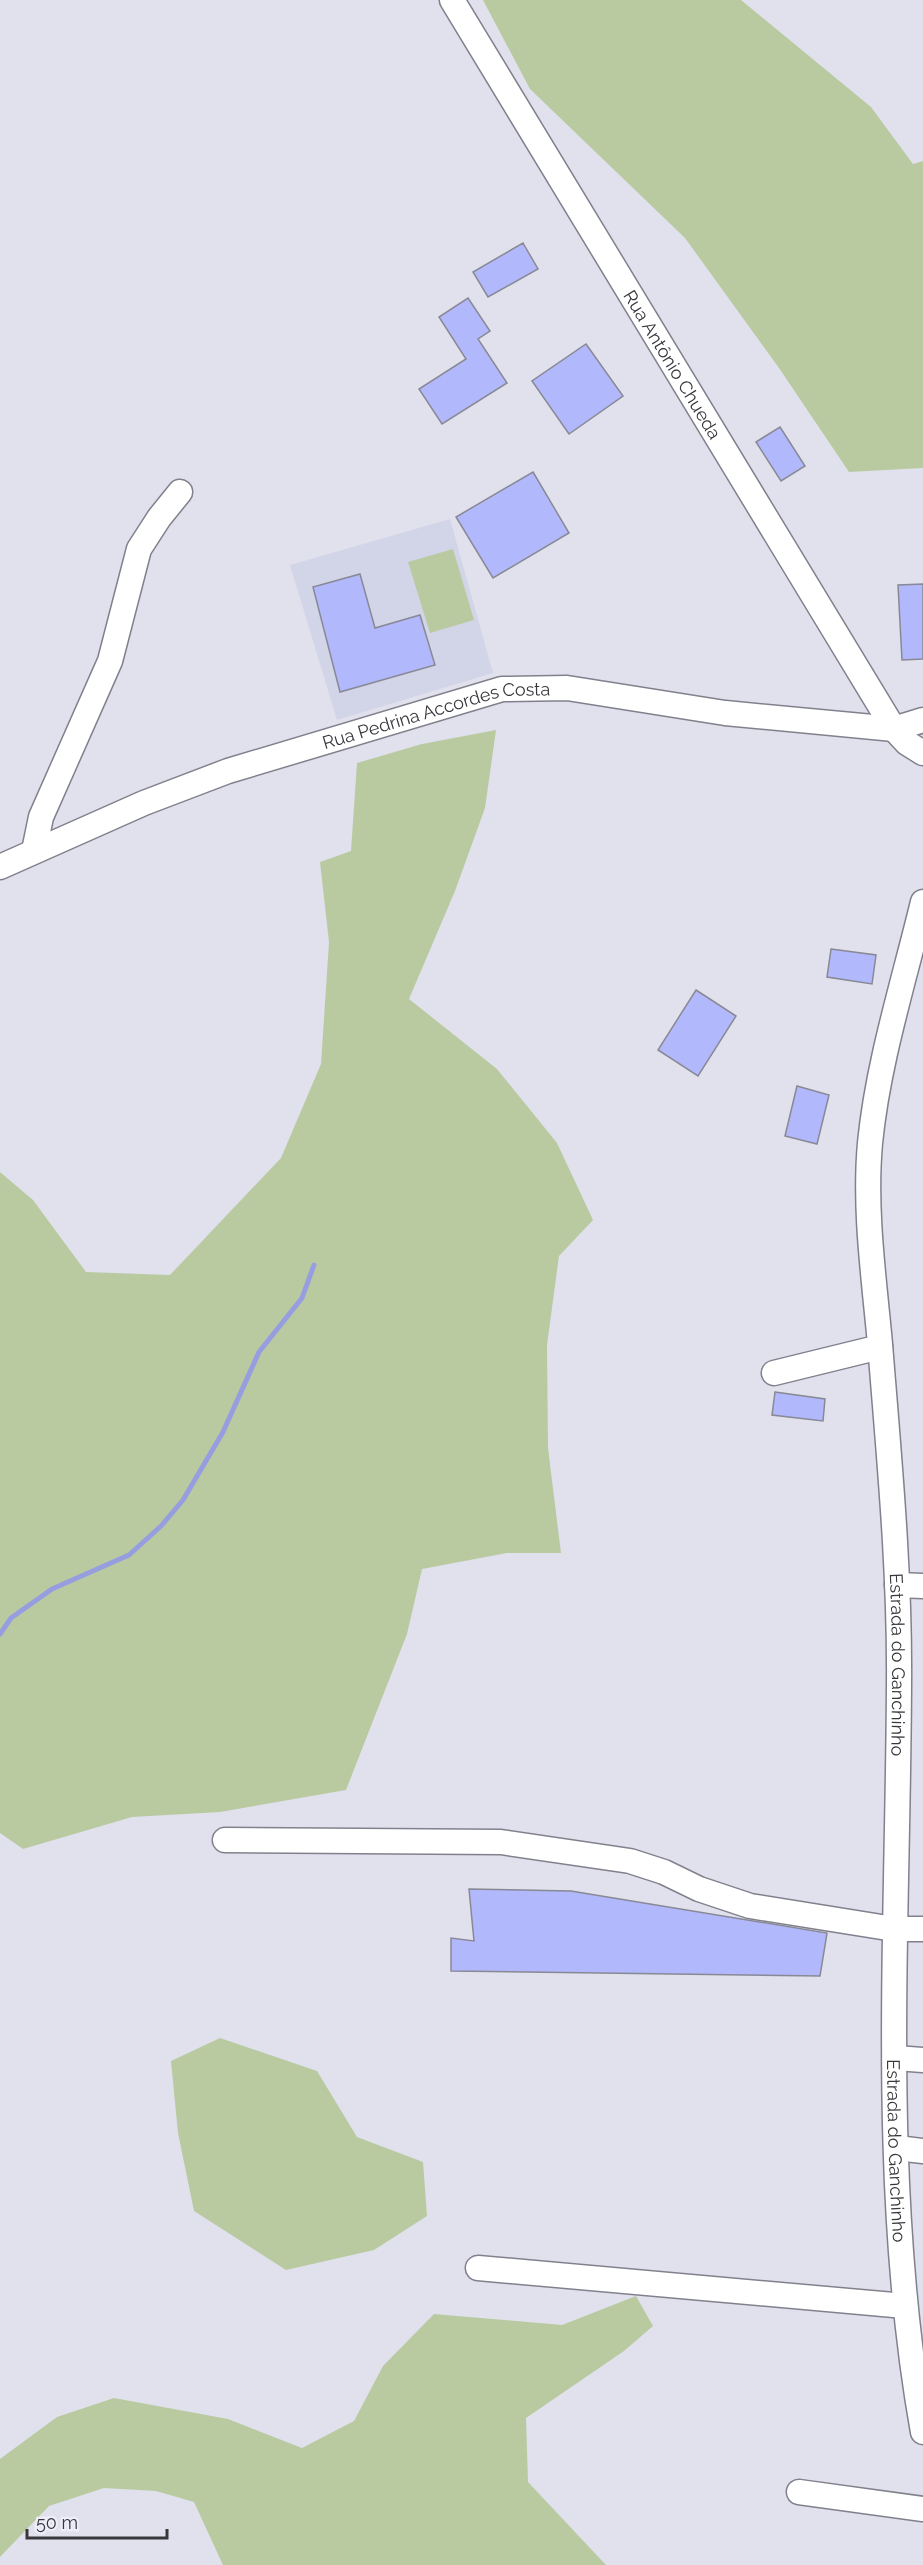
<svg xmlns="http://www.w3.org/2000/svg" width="923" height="2565" viewBox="0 0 923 2565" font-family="Raleway,sans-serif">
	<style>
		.built { fill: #d2d5e8 }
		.green { fill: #b9caa1 }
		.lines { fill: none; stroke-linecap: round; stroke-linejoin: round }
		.stream { stroke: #979ee0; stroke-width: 5 }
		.building { fill: #b1b8fc; stroke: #888994; stroke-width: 1.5 }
		.minor-casing { stroke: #80818c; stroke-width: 27 }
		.minor { stroke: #fff; stroke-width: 24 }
		.labels { text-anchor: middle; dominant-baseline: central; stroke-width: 4.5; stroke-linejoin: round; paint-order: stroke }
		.street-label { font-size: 18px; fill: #37373c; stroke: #edeefa }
	</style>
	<rect width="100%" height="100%" fill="#e0e1ed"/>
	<!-- built -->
	<path class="built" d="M450,519L493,673L337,720L290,565Z"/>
	<!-- green -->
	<path class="green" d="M483,0H741L871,107L913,164L923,161V468L849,472L779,368L685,238L530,89Z
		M453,549L474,620L430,633L408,562Z
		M496,730L485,808L455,891L409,999L497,1069L557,1143L593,1220L559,1256L547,1345L548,1448L561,1553H507L422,1569L407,1634L346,1790L220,1812L132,1817L23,1849L0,1833V1172L33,1200L86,1272L170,1275L281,1158L321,1064L329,942L320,862L351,851L357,763L422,744Z
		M220,2038L317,2071L357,2137L423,2162L427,2216L374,2250L286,2270L194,2211L178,2133L171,2061Z
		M636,2296L653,2326L624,2351L526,2418L528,2482L606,2565H223L194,2502L156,2491L104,2488L49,2506L0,2557V2459L57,2417L114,2398L228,2419L302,2448L354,2421L383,2366L434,2314L562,2325Z"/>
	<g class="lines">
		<!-- stream -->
		<path class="stream" d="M0,1634L11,1618L52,1589L129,1555L161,1526L183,1500L223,1432L259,1352L302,1298L314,1265"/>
	</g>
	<!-- building -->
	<path class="building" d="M523,243L538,269L488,297L473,272Z
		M468,298L490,331L478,339L507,383L442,424L419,389L466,359L439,317Z
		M586,344L623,396L569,434L532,381Z
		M780,427L805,466L781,481L756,442Z
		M533,472L569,533L493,578L456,517Z
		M360,574L375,628L420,615L435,665L340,692L313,587Z
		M923,584V659L902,660L898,585Z
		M831,949L876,955L872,984L827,977Z
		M696,990L736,1016L698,1076L658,1050Z
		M797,1086L829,1095L817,1144L785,1136Z
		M775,1392L825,1399L823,1421L772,1415Z
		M469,1889L571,1891L827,1933L820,1976L451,1971V1938L474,1941Z"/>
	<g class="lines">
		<defs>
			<g id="minor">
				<path id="s1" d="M452,0L894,729L907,743L923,753"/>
				<path d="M34,851L41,817L110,661L139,549L159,518L180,492"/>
				<path id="s2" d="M0,867L144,803L228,771L502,689L567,688L725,713L894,729L923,720"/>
				<path id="s3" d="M923,902C904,981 878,1062 870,1143C864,1210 874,1278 880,1344C889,1457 900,1570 899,1684C898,1932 879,2187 923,2432"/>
				<path d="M774,1373L880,1347"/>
				<path d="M897,1585L923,1586"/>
				<path d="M225,1840L501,1842L630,1861L664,1872L699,1889L750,1906L894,1929H923"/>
				<path d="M896,2058L923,2060"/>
				<path d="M897,2148L923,2151"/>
				<path d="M478,2268L905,2306"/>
				<path d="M799,2492L923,2509"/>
			</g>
		</defs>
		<!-- minor casing -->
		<use href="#minor" class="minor-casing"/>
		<!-- minor -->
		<use href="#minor" class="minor"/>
	</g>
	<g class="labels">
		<!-- street labels -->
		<g class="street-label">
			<text stroke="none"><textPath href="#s1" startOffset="426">Rua Antônio Chueda</textPath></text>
			<text stroke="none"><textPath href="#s2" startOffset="464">Rua Pedrina Accordes Costa</textPath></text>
			<text stroke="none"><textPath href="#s3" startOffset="770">Estrada do Ganchinho</textPath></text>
			<text stroke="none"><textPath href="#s3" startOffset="1256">Estrada do Ganchinho</textPath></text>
		</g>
	</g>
	<!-- scale -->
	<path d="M27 2529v9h140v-9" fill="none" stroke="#37373c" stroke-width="3"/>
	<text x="36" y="2529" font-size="18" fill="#37373c" stroke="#edeefa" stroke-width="4.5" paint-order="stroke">50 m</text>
</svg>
